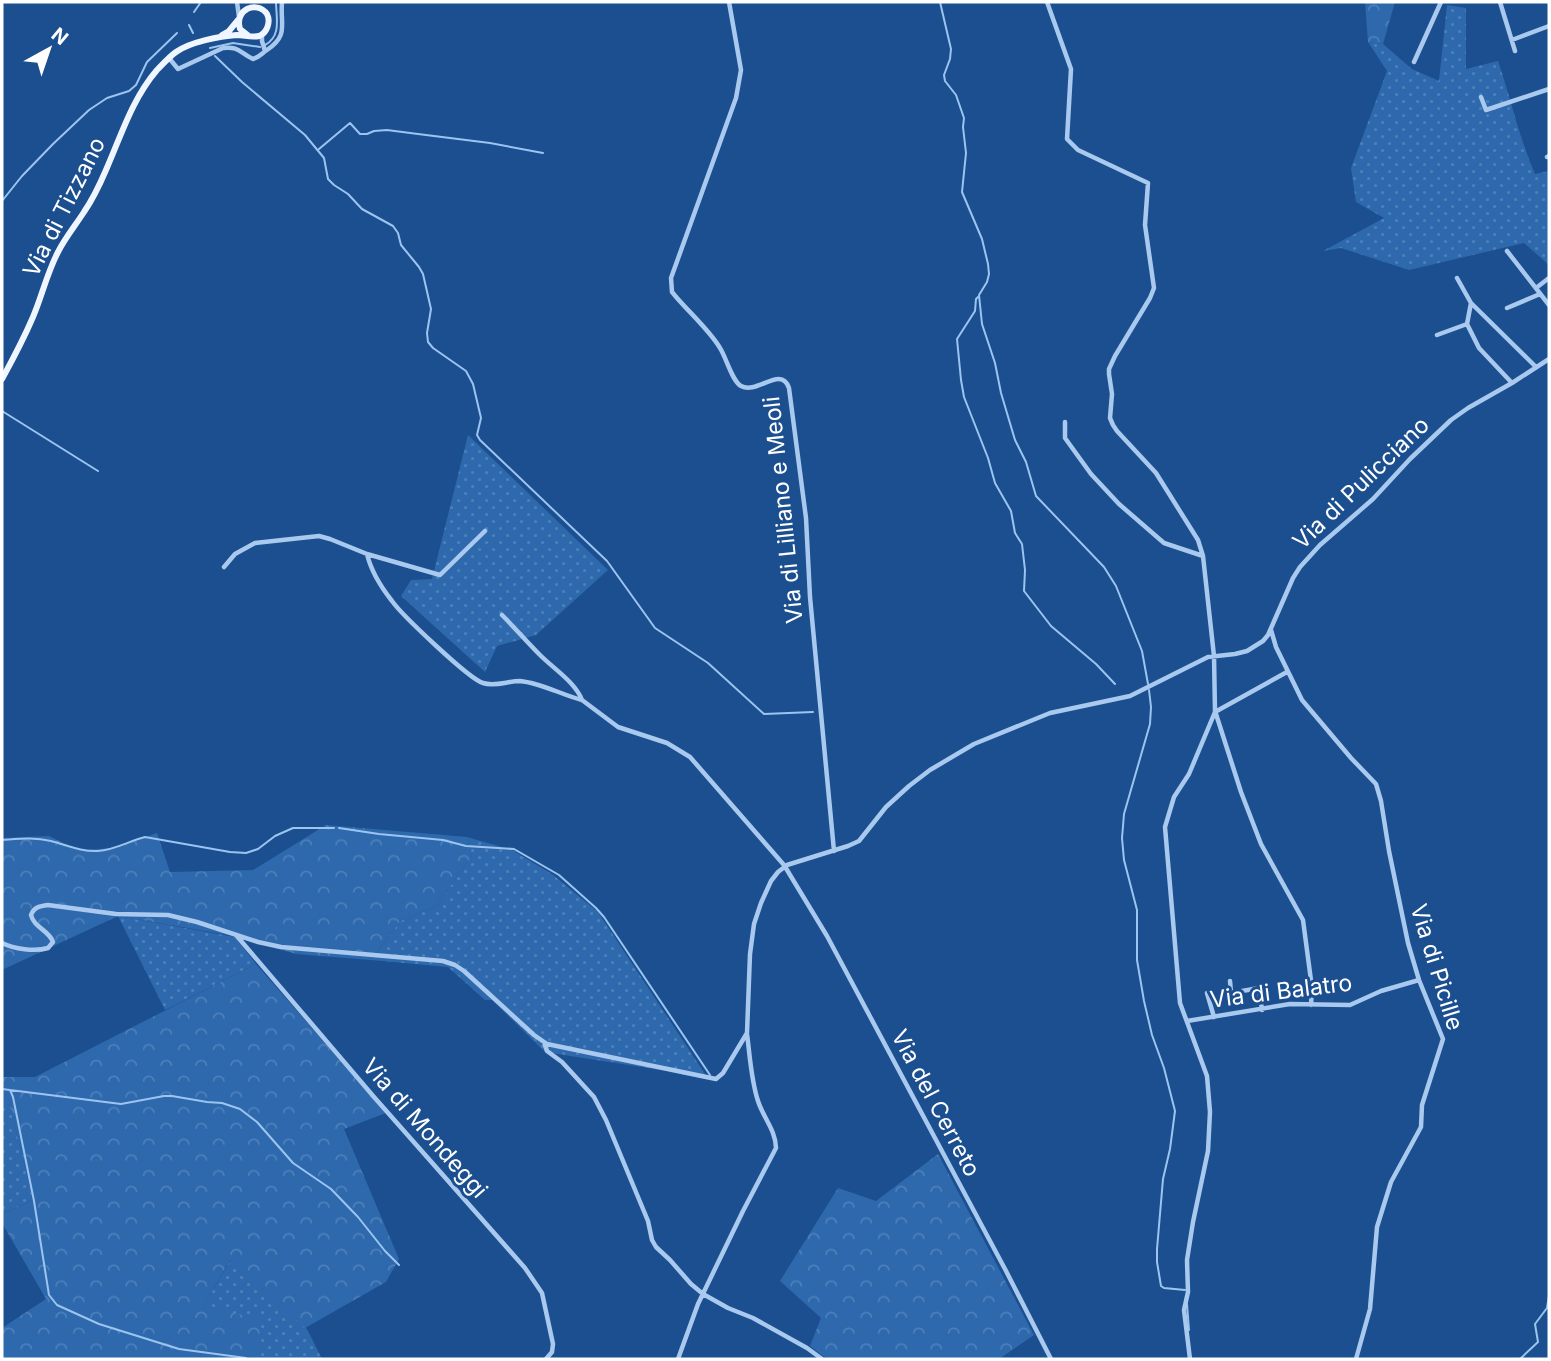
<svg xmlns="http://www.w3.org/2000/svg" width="1551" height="1361" viewBox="0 0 1551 1361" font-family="Inter,sans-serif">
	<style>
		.grass { fill: url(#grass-dots) }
		.forest { fill: url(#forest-crowns) }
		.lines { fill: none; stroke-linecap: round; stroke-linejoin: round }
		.stream { stroke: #9cc4f0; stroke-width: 2 }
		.minor { stroke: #a9c9ee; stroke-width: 4.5 }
		.major { stroke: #f0f6ff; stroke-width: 6 }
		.labels { text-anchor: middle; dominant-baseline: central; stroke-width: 6; stroke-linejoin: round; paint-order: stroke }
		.street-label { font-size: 23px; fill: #fff; stroke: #1b4f8f }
	</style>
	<defs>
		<pattern id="grass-dots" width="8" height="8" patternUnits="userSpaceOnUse" patternTransform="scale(1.75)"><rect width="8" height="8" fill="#2e69ad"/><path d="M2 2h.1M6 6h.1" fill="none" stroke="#4d80b9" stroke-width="1.8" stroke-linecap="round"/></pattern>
		<pattern id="forest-crowns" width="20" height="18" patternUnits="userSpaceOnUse" patternTransform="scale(1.75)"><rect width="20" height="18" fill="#2e69ad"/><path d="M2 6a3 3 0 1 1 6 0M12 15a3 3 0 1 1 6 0" fill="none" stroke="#4d80b9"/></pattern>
	</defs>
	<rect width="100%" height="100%" fill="#1b4f8f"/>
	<!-- grass -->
	<path class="grass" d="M1447,5L1466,8V69L1498,61C1511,99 1519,137 1535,174L1549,171V265L1524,243L1409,270L1341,248L1323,251L1384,218L1356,202L1351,168L1387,71L1368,42L1383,44L1412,69L1439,81Z
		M468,435L608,570L536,635L497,646L485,672L401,596L411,580L432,579Z
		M467,837L512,850L552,874L598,912L709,1080L667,1071L545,1052L492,1000H485L448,967L371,960L400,921L436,906L472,856Z
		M118,916L235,937L256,964L165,1010Z
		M2,1102H9L33,1200L2,1214Z
		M231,1259L307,1329L322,1359H268L258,1357L203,1307Z"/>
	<!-- forest -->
	<path class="forest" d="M1365,2H1395L1383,44L1368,42Z
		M326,825L467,837L472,856L436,906L400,921L371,960L296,954L234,936L118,916L2,970V838L49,836L78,850L116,848L157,833L170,872L253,870Z
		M256,964L386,1113L344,1129L399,1259L386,1282L305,1328L230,1260L203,1307L262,1319L258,1356L268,1359H4L2,1358V1328L46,1299L2,1223V1214L33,1200L9,1103L2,1102V1077H35Z
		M938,1154L1034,1335L999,1359H827L810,1346L821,1318L780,1281L838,1188L876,1201Z"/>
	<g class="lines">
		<!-- stream -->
		<path class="stream" d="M940,2L951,49L950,59L944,75L945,81L956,95L964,118L963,127L966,153L962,192L982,239L988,264L989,274L987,282L979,295L982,324L995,363L1001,393L1015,440L1026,462L1036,496L1104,567L1116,586L1142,651L1148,684
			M194,12L201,2
			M189,25L193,33
			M265,45C282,36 276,17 276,2
			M210,48L233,43L260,47
			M215,56L242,82L305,135L324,158L328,179L334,185L348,194L362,209L393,226L398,233L401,245L419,267L423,274L431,309L427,333L428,342L433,348L466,371L473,384L481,418L477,435L480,440L607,561L655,628L708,663L764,714L813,712
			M319,149L350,123L360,134H367L374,131L387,130L418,134L490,143L543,153
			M2,201L22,176L53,144L89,110L107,98L129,91L136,85L147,62L177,33
			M978,297L976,299L975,311L957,339L961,380L964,397L988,458L995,483L1011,511L1015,533L1022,544L1025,570L1024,591L1051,626L1096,664L1115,684
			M2,411L98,471
			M1149,690L1151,707L1150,724L1124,814L1122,838L1124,860L1137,910V960L1144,1001L1152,1035L1164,1068L1175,1111L1170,1149L1163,1179L1157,1249V1262L1161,1286L1164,1288L1185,1290
			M339,828L379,834L443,840L466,846L514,849L559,875L596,908L604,917L710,1075
			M2,840C18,839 34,837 51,841C67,845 81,852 98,851C115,850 129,841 145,837L230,852L246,853L258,849L275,836L293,828H334
			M2,1089L121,1104L164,1096H172L207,1102L222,1103L240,1109L257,1122L293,1163L331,1189L358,1217L385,1251L399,1265
			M10,1090L13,1097L34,1201L49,1295L57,1305L99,1324L179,1349L246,1358
			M1187,1304L1189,1330
			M1520,1359L1538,1342L1535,1324L1547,1308L1549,1296"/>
		<!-- minor -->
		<path class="minor" d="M237,2L239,17
			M729,2L741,70L736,98L671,278L672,292L677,298C690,313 710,331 720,348C726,357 732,381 741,386C757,395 781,365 789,388L806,518L810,597L834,851
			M1047,2L1071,69L1067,139L1078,150L1148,183L1145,225L1154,288L1150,298L1115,356L1109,369V374L1112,394L1110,418L1113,425L1117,431L1156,473L1198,540L1203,556L1214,656L1215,712L1189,774L1174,797L1165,827L1180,1003L1207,1076L1210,1112L1208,1151L1193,1222L1187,1260L1188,1292L1184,1310L1190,1359
			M1500,2L1515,51
			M262,35V41L265,51
			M1512,40L1549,26
			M169,58L178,69L223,48C239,46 240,53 253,59C260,57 261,54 267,50C289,35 280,25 282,2
			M1414,62L1441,2
			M1481,97L1486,110L1549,89
			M1547,157L1549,156
			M1507,251L1549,305
			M1457,278L1471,303L1536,367
			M1536,288L1549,278
			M1471,303L1467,324L1479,348L1512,383
			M1507,308L1540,294
			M1437,335L1467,324
			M1065,422V438L1091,474L1119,504L1164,543L1203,556
			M367,554C371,571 381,587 392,601C402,615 469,679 483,683C495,687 508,681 520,681C541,683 562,695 582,700
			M224,567L235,554L255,543L319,536L330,539L367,554L440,575L485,531
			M502,615C515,628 527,642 540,655C554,669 575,682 582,700L618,727L667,743L690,757L784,865L827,936L1005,1269L1051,1359
			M1271,630L1276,647L1302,700L1351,758L1376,784L1381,801L1389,851L1408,943L1419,980L1443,1039L1422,1105L1421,1127L1391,1182L1377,1227L1370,1309L1356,1359
			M1215,712L1287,672
			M1216,714L1241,792L1261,844L1303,920L1312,988L1311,1005
			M236,935L374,1097L525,1268L542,1293L553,1344L552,1352L546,1359
			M2,943C14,949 35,952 48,948L53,942C49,930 34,928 31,915C34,907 40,906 48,905L116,914L168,915L197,922L258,942L281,947L443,961L455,965L464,971L534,1035L547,1044L716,1079L723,1073L747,1033L750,954L754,924L761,903L771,881L778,872L787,865L848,846L859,841L886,807L909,786L930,770L974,744L1050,713L1130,696L1208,657L1235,654L1247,651L1263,641L1268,635L1293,578L1300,567L1320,545L1373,499L1410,459L1451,420L1468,408L1512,383L1549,359
			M1230,981L1231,993L1259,988L1262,1010
			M1207,993L1214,1017
			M1187,1021L1290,1004L1350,1005L1381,991L1419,980
			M544,1042L547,1051L562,1062L594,1097L606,1120L648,1221L652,1240L656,1247L670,1260L691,1284L703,1294L728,1308L753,1318L807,1348L822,1359
			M678,1359L698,1304L743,1211L776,1148C776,1131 763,1117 758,1101C751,1080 750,1056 747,1034"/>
		<!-- major -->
		<path class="major" d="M222,35L229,31L238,20
			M2,379C13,359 24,338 33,317C42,296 47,273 58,252C65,238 75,226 84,212C93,199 100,184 106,170C121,136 132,99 157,70C163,64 169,57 176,52C190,42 220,36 237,35C244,35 252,38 259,36C267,33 271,22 267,14C257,0 234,9 240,29L249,36"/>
	</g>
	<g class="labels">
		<!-- street labels -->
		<g class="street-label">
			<text transform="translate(64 207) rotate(-63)">Via di Tizzano</text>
			<text transform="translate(1361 483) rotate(-44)">Via di Pulicciano</text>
			<text transform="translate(783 510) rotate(-96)">Via di Lilliano e Meoli</text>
			<text transform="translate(1437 967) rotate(73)">Via di Picille</text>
			<text transform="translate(1281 991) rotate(-7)">Via di Balatro</text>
			<text transform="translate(936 1103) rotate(62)">Via del Cerreto</text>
			<text transform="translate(425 1128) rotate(49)">Via di Mondeggi</text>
		</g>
	</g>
	<!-- border -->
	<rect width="1551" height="1361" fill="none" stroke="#ffffff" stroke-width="7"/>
	<!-- north arrow -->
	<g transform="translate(49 49) rotate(40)" stroke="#1b4f8f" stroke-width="5" paint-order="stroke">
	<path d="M0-5L12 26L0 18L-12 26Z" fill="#ffffff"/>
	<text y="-10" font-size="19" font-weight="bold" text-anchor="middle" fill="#ffffff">N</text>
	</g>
</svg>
